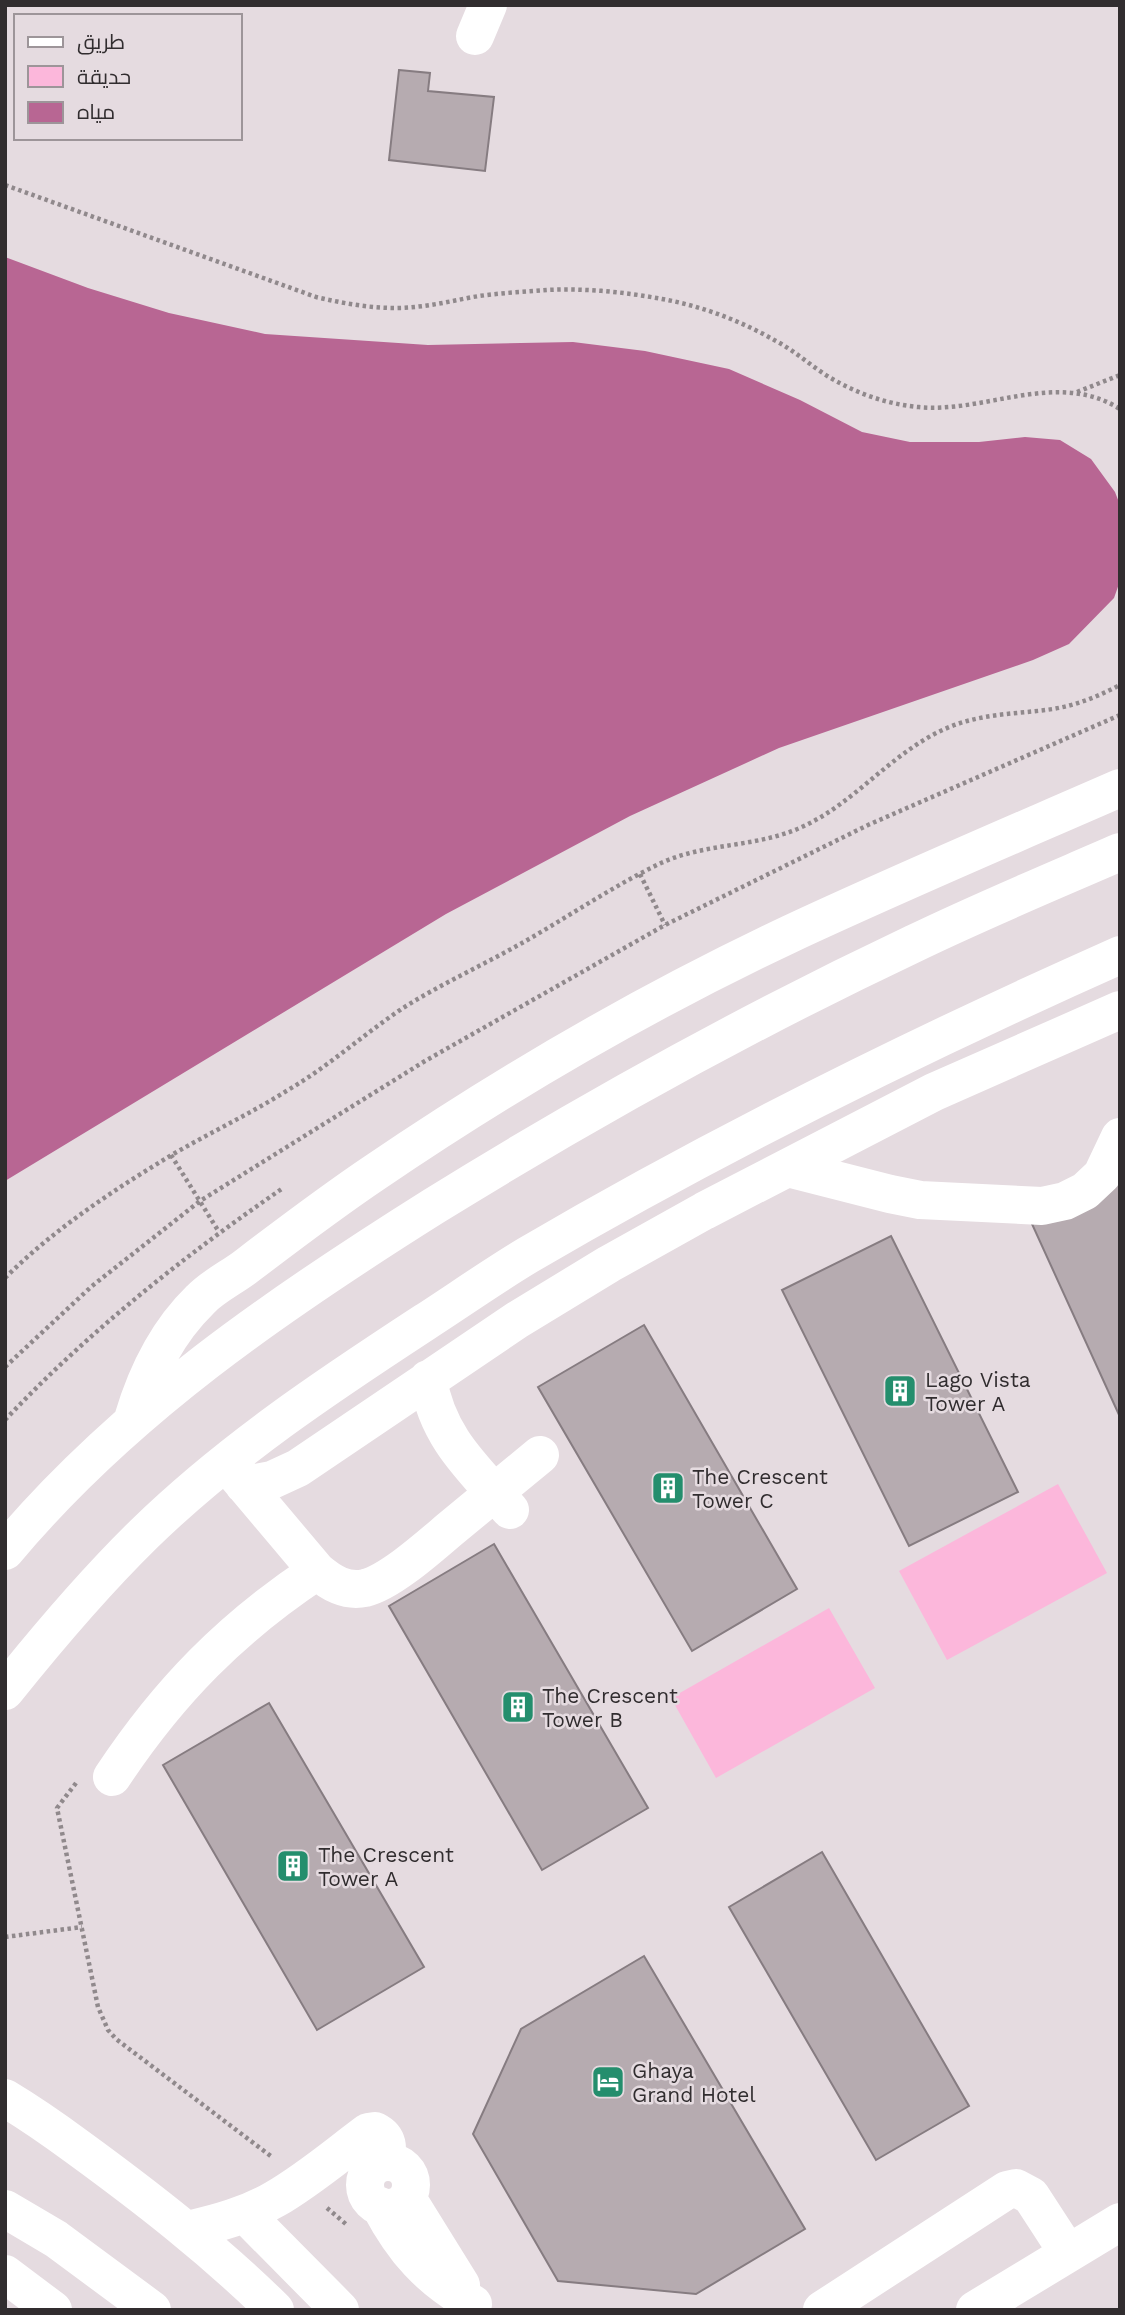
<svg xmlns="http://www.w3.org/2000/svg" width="1125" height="2315" viewBox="0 0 1125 2315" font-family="'Work Sans',Cairo,sans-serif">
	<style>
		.green { fill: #fcb7db }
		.water { fill: #b86693 }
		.building { fill: #b6abb0; stroke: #867c81; stroke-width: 2 }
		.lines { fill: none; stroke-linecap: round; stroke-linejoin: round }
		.path { stroke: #90898c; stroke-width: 4.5; stroke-dasharray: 3.5 3.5; stroke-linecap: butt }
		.minor { stroke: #fff; stroke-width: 38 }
		.labels { text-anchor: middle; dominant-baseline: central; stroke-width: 5; stroke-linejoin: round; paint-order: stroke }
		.poi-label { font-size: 21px; fill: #312d2f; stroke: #e5dbe0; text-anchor: start }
	</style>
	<rect width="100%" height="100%" fill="#e5dbe0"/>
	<!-- green -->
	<path class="green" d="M1058,1484L1107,1573L947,1660L899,1571Z
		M829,1608L875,1688L716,1778L671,1698Z"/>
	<!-- water -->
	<path class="water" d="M5,257L88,288L169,313L265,334L428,345L573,342L645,351L729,369L800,400L862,432L910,442H979L1025,437L1060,440L1091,459L1115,492L1120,505V581L1114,598L1069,644L1033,660L779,748L630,816L446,914L5,1181Z"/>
	<!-- building -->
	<path class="building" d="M399,70L430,73L428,91L494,97L485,171L389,160Z
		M1120,1183V1417L1032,1224Z
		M891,1236L1018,1492L909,1546L782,1290Z
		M644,1325L797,1589L692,1651L538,1387Z
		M494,1544L648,1808L542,1870L389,1606Z
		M269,1703L424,1967L317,2030L163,1765Z
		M822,1852L969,2106L876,2160L729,1907Z
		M644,1956L805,2229L696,2294L558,2281L473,2134L521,2029Z"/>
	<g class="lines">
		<!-- path -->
		<path class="path" d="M5,185L316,297C342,303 368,308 395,308C422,308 447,302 473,297C497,293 523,292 547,290C585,288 625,292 662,299C702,306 741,321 776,341C795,351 811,366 829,377C856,393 886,404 918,407C985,414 1057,369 1120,409
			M1077,392L1120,375
			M640,874L665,925
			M171,1155L219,1232
			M5,1278C53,1230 112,1191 170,1156C209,1133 250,1114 288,1090C329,1066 364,1034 403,1008C441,984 483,965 522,943C568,917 613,886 661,863C707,842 758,848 804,826C858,801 895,748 952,726C985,713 1019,714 1053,709C1077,705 1099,696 1120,685
			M5,1367L92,1286L200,1201L425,1061L665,925L868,825L1120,715
			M5,1420C88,1332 184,1256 283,1188
			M76,1783L57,1808L98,2007L108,2030L116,2039L272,2157
			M5,1937L82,1927
			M327,2208L347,2225"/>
		<!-- minor -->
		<path class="minor" d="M475,36L488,5
			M788,1168L890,1194L920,1200L1042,1206L1065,1201L1085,1191L1102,1175L1120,1137
			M428,1379C437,1437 473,1468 510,1510
			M133,1419C146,1375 166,1333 200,1300C213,1286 233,1277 248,1265C290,1233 331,1202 374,1173C506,1083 646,1002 790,934C899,883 1010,836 1120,788
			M231,1469L317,1571C331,1583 346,1592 365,1588C390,1582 429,1547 449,1530C479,1505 510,1480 540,1455
			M244,1485L272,1480L298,1468L517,1320L609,1264L704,1211L934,1092L1120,1010
			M5,1551C124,1409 278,1304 434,1206C589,1110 748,1022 913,944C981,911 1051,882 1120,852
			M5,1691C49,1636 94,1583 144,1534C229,1451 327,1386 425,1322C459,1300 493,1276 528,1255C719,1143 918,1045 1120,955
			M112,1777C169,1691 231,1628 317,1571
			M5,2098C30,2113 53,2129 76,2146C146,2197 213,2249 275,2310
			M365 2185a23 23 0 1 1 46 0a23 23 0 1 1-46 0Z
			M407,2198L461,2285
			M380,2206C404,2251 428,2278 473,2304
			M5,2209L56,2239L152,2310
			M245,2214L340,2310
			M188,2230C218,2223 248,2215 275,2199C308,2180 337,2155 368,2132L375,2131C389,2138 388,2148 386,2162
			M5,2274L53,2310
			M822,2310L1007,2190L1016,2188L1031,2196L1068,2253
			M975,2310L1120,2222"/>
	</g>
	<!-- icons -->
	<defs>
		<symbol id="building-square" viewBox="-11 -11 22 22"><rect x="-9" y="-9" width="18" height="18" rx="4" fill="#248e6d" stroke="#e5dbe0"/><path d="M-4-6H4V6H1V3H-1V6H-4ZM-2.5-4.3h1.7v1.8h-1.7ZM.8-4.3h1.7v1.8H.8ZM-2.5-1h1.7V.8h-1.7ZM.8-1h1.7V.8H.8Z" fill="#fff"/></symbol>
		<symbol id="hotel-square" viewBox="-11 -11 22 22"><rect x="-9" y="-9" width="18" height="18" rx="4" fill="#248e6d" stroke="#e5dbe0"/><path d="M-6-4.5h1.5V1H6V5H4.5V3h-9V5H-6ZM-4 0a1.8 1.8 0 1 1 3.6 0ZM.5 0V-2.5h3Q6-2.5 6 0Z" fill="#fff"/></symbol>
	</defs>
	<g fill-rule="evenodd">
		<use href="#building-square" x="881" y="1372" width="38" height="38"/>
		<use href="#building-square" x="649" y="1469" width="38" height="38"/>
		<use href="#building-square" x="499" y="1688" width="38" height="38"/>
		<use href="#building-square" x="274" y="1847" width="38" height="38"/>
		<use href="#hotel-square" x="589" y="2063" width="38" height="38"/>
	</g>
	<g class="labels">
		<!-- poi labels -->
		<g class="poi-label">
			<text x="925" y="1379">Lago Vista<tspan x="925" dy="24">Tower A</tspan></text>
			<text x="692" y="1476">The Crescent<tspan x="692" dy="24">Tower C</tspan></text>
			<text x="542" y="1695">The Crescent<tspan x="542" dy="24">Tower B</tspan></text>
			<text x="318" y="1854">The Crescent<tspan x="318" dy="24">Tower A</tspan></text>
			<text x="632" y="2070">Ghaya<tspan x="632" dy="24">Grand Hotel</tspan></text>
		</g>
	</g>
	<!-- border -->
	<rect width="1125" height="2315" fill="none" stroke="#312d2f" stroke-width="14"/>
	<!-- legend -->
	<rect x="14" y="14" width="228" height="126" fill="#e5dbe0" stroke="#9d9599" stroke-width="2"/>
	<rect x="28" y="37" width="35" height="10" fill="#ffffff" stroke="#9d9599" stroke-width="2"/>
	<text x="77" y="49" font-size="21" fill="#312d2f">طريق</text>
	<rect x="28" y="66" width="35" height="21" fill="#fcb7db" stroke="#9d9599" stroke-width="2"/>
	<text x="77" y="84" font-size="21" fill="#312d2f">حديقة</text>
	<rect x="28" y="102" width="35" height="21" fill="#b86693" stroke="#9d9599" stroke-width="2"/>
	<text x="77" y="119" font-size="21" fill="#312d2f">مياه</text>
</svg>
